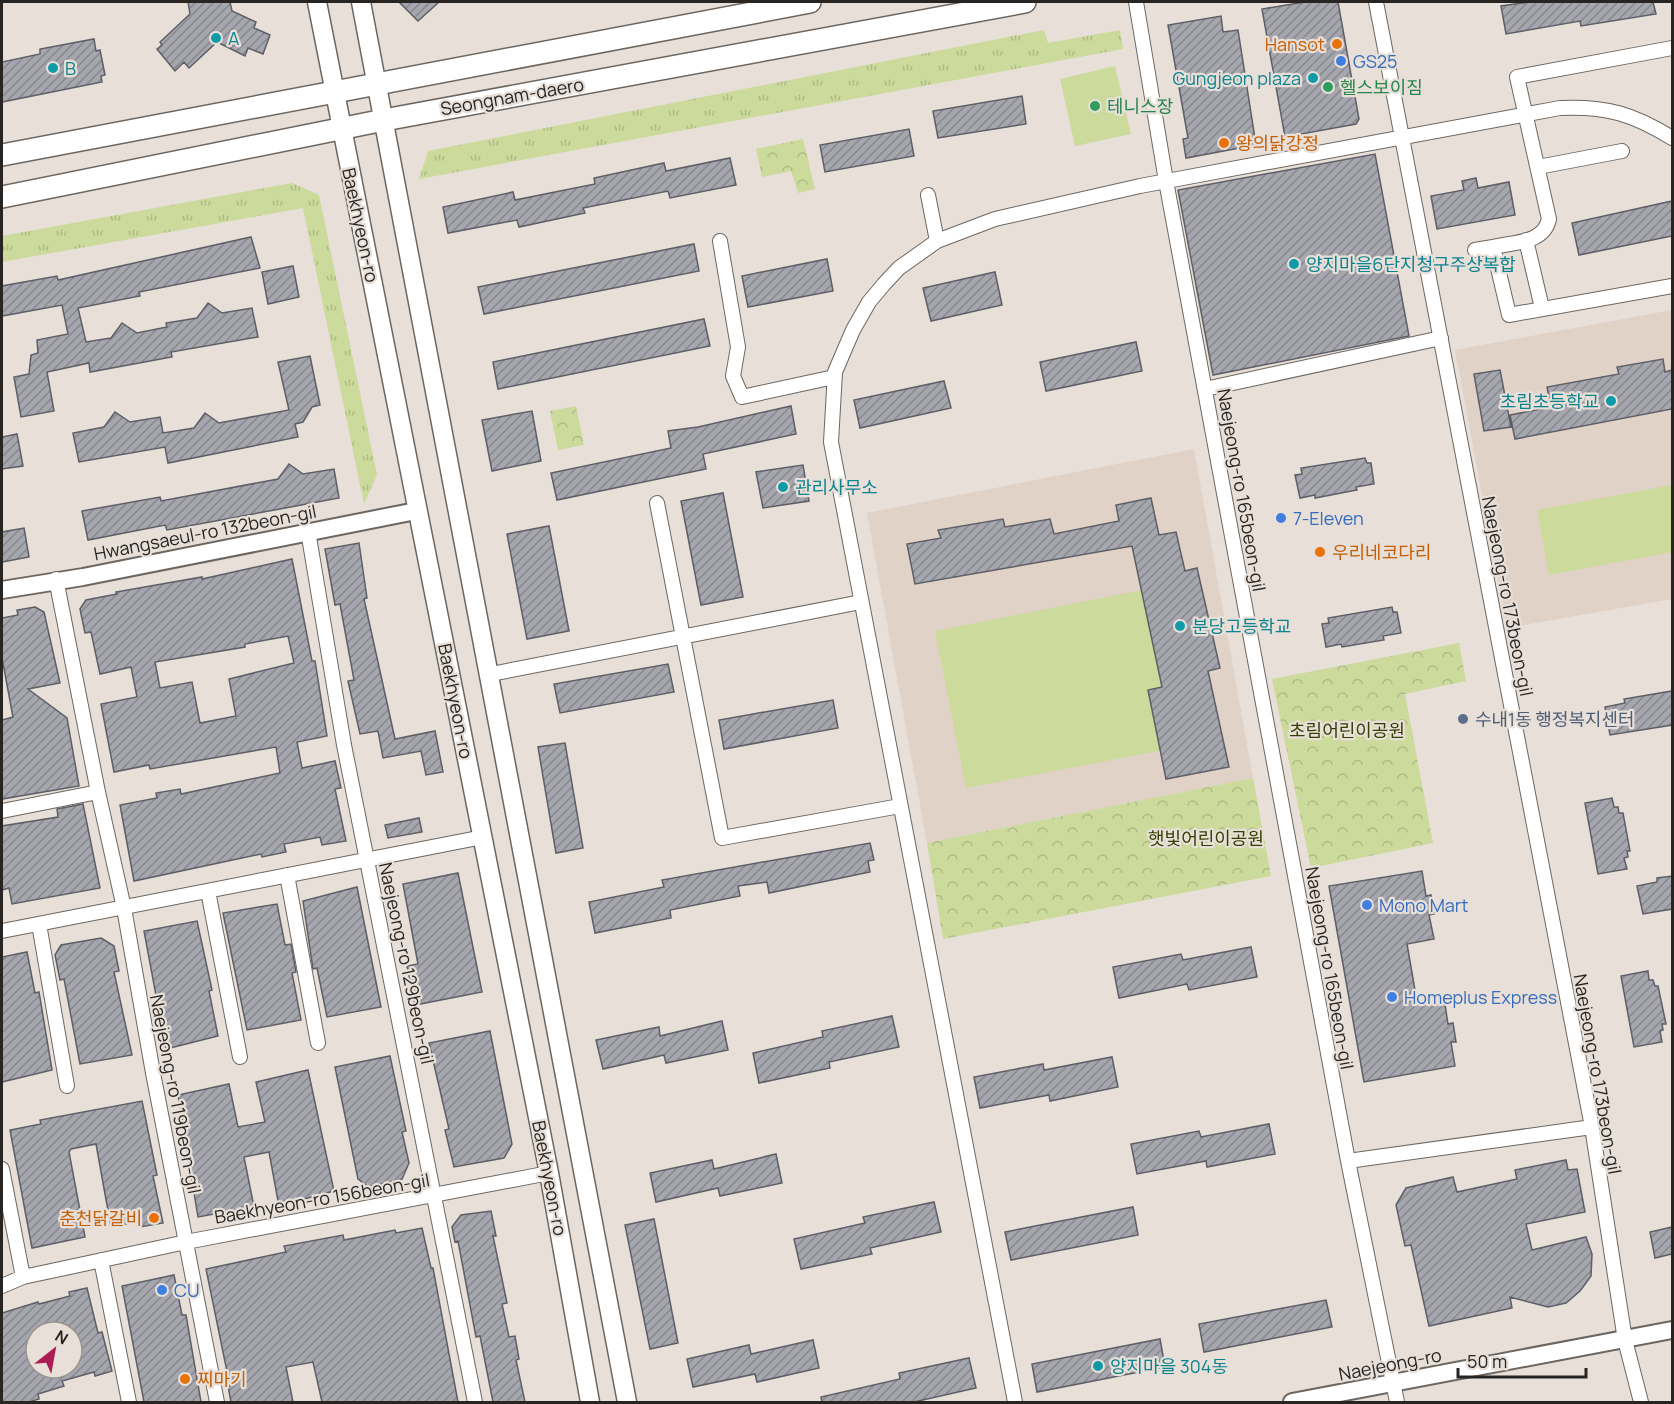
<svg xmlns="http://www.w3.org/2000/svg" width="1674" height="1404" viewBox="0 0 1674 1404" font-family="Manrope,'Noto Sans KR',sans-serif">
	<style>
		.built { fill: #e1d2c8 }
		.grass { fill: url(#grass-tufts) }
		.park { fill: url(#park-crowns) }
		.garden { fill: #ccda9b }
		.building { fill: url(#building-hatch); stroke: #5e5e66; stroke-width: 1.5; fill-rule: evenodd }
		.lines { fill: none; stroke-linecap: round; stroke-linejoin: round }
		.minor-casing { stroke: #6d6660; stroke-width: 16 }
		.tertiary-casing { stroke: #6d6660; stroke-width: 20 }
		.secondary-casing { stroke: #6d6660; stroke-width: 21 }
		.primary-casing { stroke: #6d6660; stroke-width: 24 }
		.minor { stroke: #fff; stroke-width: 14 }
		.tertiary { stroke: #fff; stroke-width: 16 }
		.secondary { stroke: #fff; stroke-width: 18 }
		.primary { stroke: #fff; stroke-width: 21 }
		.culture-dot { fill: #0f9aa8; stroke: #e7dfd8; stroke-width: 2 }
		.food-dot { fill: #e8710a; stroke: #e7dfd8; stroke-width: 2 }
		.shop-dot { fill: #3f7fe0; stroke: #e7dfd8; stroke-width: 2 }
		.leisure-dot { fill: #2e9e5b; stroke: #e7dfd8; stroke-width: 2 }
		.service-dot { fill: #5c6f8a; stroke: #e7dfd8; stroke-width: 2 }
		.labels { text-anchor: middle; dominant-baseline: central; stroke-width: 4.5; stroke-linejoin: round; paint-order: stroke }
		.culture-label { font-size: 18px; fill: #0d838f; stroke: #e7dfd8; text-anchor: start }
		.food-label { font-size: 18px; fill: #c56008; stroke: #e7dfd8; text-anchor: start }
		.shop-label { font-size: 18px; fill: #366cbe; stroke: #e7dfd8; text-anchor: start }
		.leisure-label { font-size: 18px; fill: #27864d; stroke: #e7dfd8; text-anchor: start }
		.street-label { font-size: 18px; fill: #272422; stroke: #e7dfd8 }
		.service-label { font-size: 18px; fill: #4e5e75; stroke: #e7dfd8; text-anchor: start }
		.park-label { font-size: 18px; fill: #374003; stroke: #e7dfd8 }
	</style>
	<defs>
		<pattern id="grass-tufts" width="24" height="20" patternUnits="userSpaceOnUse" patternTransform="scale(1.5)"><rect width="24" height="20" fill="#ccda9b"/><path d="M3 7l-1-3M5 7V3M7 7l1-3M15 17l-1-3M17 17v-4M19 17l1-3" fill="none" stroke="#afbb85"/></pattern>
		<pattern id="park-crowns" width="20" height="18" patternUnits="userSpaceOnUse" patternTransform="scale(1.5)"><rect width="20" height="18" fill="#ccda9b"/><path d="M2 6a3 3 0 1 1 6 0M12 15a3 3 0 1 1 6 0" fill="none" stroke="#afbb85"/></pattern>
		<pattern id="building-hatch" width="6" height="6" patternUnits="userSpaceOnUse" patternTransform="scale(1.5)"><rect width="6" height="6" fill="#a6a6af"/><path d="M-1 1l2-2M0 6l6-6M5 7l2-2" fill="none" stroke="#87878e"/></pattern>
	</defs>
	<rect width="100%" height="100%" fill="#e7dfd8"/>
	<!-- built -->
	<path class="built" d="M1672,310V599L1507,628L1455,350Z
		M1194,449L1253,778L927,843L867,513Z"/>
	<!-- grass -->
	<path class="grass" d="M1044,30L1048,43L1120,30L1123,49L419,179L428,151Z
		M292,183L319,195L377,475L364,504L303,208L2,262V236Z"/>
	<!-- park -->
	<path class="park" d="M803,139L815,189L798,193L791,171L762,177L756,149Z
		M576,406L584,445L558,450L550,411Z
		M1459,643L1466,681L1405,694L1433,843L1311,868L1272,679Z
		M1253,778L1271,876L943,939L927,843Z"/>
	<!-- garden -->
	<path class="garden" d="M1115,66L1131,134L1075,146L1060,79Z
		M1672,485V552L1549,575L1537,510Z
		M1142,590L1174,748L966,788L935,631Z"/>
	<!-- building -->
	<path class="building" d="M188,2H230L232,11L256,22L254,28L270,35L263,54L248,48L245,56L217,42L189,68L184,62L175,71L157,49L162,45L160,42L190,14Z
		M399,2H439L418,21Z
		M1305,2H1338L1359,119L1356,124L1285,137L1262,9Z
		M1529,2H1653L1656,14L1581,26L1580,21L1506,34L1501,6Z
		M1221,16L1223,32L1238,30L1256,145L1186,158L1183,139L1188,138L1168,25Z
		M94,39L96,51L100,50L105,75L101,76L102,82L2,102V62L40,54V49Z
		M1022,96L1026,124L938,138L933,111Z
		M909,129L914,156L825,172L820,145Z
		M1375,154L1409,336L1213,375L1178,190Z
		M730,158L736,185L670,198L668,191L583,208L585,213L519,227L517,220L448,233L443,207L513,192L515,200L595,184L594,178L664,163L666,171Z
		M1476,178L1478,188L1509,182L1515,215L1437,229L1431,196L1464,190L1462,181Z
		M1672,201V236L1579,255L1572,223Z
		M251,237L260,268L139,292L140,296L78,308L86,342L111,338L122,323L137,333L167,327L166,323L197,318L208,303L222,313L252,308L258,337L171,352L172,357L90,372L89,363L47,372L54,411L21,417L14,377L29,374L31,355L38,353L37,340L68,334L62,305L2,316V286L57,276L58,280Z
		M694,244L699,271L484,314L478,287Z
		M827,259L833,291L748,307L742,276Z
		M293,266L299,297L268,304L262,272Z
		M995,272L1002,305L931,321L923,288Z
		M704,319L710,346L498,389L493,362Z
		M1136,342L1142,371L1046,391L1040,362Z
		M310,356L320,405L312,407L303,422L295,424L298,437L168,463L165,447L79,462L73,433L104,427L115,412L130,422L160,417L163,433L194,428L205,413L219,423L289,410L278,362Z
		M1663,359L1665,372L1672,370V409L1515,439L1510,415L1551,407L1547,387L1619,374L1617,367Z
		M1500,370L1511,427L1484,431L1474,374Z
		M944,381L951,408L860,428L854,400Z
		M791,406L796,434L703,454L706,469L557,500L551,473L671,448L668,431L698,427Z
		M532,411L541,461L492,471L482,420Z
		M17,434L23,466L2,469V437Z
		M1365,458L1367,463H1371L1374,484L1356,487L1357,490L1315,498V495L1300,498L1295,475L1302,474L1301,468Z
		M289,464L303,474L334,469L339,498L167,530L165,525L88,540L82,511L160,497L161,501L278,479Z
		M803,465L809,501L763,508L756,472Z
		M723,493L743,597L701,605L681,501Z
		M1151,498L1159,535L1176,532L1185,571L1197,568L1220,668L1208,671L1229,767L1166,779L1148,690L1162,687L1132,546L915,584L907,544L941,538L938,530L1003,519L1005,527L1050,519L1054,534L1119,521L1116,505Z
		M549,526L569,631L527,639L507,534Z
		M24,528L29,557L2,562V532Z
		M359,543L367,598L364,599L395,739L435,731L443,772L426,775L421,751L383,758L378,731L360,734L348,681L354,680L340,604L335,605L325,549Z
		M292,559L312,661H315L327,736L297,742L302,768L335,761L341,788L335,789L346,841L322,845L320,837L284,844L286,852L262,857L261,854L134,881L120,805L157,798L156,793L180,789L181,794L280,773L276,747L150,769L149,765L114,772L101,704L137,697L131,667L100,674L91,632L85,633L80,609L86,600L117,594L116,592L202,577V579ZM288,636L294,663L229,679L236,716L200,723L192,682L160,688L155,662L245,647V644Z
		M35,607L44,612L60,683L28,689L67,718L79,786L2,799V720L13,717L2,658V618L18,615L17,610Z
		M1392,607L1393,612H1397L1401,633L1383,636L1384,640L1342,647L1341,644L1326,647L1322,624L1329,623L1328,618Z
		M668,664L674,692L560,713L554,684Z
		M1672,691V725L1610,735L1605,707L1625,703L1624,699Z
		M833,700L838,728L724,749L719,720Z
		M565,743L583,848L556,853L538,747Z
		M1612,798L1614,807H1618L1619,813H1623L1630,851H1627L1628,857L1624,858L1627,869L1598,874L1585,803Z
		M83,804L100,888L12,904L9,888L2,890V826L58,817L57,809Z
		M419,818L422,832L388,838L385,825Z
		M870,843L874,860L868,861L870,872L769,893L767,882L738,886L740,896L670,910L671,918L595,933L589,902L664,887L662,880Z
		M1422,871L1426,896L1431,895L1434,914L1429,915L1434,939L1407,944L1417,1002L1444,998L1448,1024L1453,1023L1456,1042H1451L1455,1066L1364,1082L1329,886Z
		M458,873L482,992L415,1005L407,966L418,964L403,884Z
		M1672,876V909L1643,914L1637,886L1657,882V878Z
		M357,887L381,1007L327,1017L317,968L313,969L303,901Z
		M277,904L285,945L291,944L296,972L292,973L301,1020L247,1030L223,913Z
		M197,921L212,990L209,991L218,1036L166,1049L144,931Z
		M101,938L114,946L119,971L114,972L132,1055L80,1064L64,979L60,980L55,955L61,945Z
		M1251,947L1257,977L1189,990L1187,984L1119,998L1113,967L1181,954L1183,960Z
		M27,952L35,993L39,992L52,1070L2,1082V957Z
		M1648,971L1649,980H1653L1655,986H1658L1666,1024H1662L1663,1030L1660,1031L1662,1042L1634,1047L1621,976Z
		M892,1016L899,1047L829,1062L830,1068L759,1083L753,1053L823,1037L822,1031Z
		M722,1021L728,1050L666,1063L664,1055L603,1069L596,1040L659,1027L660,1036Z
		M490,1031L512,1144L504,1158L454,1167L445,1130L449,1129L429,1043Z
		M390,1056L406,1131L402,1132L409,1163L402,1179L369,1187L358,1179L335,1067Z
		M1112,1057L1118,1087L1050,1101L1049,1095L980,1108L974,1077L1043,1064L1044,1070Z
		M308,1070L334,1191L279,1206L269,1152L244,1157L254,1207L198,1217L178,1095L229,1084L238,1127L265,1122L256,1082Z
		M142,1101L157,1175L153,1176L163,1223L140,1227L139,1221L111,1227L96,1144L71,1149L69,1152L85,1237L32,1248L10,1130L41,1124L40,1120Z
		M1269,1124L1275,1154L1207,1167L1206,1161L1137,1174L1131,1144L1199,1131L1201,1137Z
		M776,1154L782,1183L720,1196L718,1188L656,1202L650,1173L712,1160L714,1169Z
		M1566,1160L1568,1170L1577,1169L1585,1212L1526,1224L1532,1250L1586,1237L1592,1254L1591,1276L1580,1291L1566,1303L1548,1307L1510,1297L1512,1308L1429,1326L1411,1245L1405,1246L1396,1205L1406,1188L1453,1177L1457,1192L1517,1179L1515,1170Z
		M934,1202L941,1232L870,1248L872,1254L801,1269L794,1239L865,1223L863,1217Z
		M1133,1207L1138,1235L1011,1260L1005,1232Z
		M491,1211L496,1236H493L507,1303L502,1304L509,1337L515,1336L519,1359L516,1360L525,1402H493L480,1336L476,1337L458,1241L455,1242L452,1227L461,1215Z
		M654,1219L678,1343L650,1349L625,1225Z
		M1672,1227V1254L1655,1258L1650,1232Z
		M422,1228L431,1268H433L458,1402H322L313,1362L286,1367L293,1402H231L228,1386H230L206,1269L286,1252L284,1246L343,1235L344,1240L395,1230L396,1233Z
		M174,1275L182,1315H186L201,1402H144L122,1286Z
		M87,1288L98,1333L102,1332L112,1371L95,1376L94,1372L62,1381L64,1386L38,1394L39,1399L29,1402H2V1313L38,1302L39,1304L70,1296L69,1292ZM36,1332H72V1368H36Z
		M1326,1300L1332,1327L1204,1352L1199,1324Z
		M1160,1339L1165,1367L1037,1392L1032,1364Z
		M813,1340L819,1368L757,1382L755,1374L693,1387L687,1359L749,1345L751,1354Z
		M969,1358L976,1388L914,1402H822L821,1397L900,1379L899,1373Z"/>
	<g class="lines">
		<defs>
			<path id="minor" d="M1136,2L1166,181L1348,1161L1397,1402
				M1376,2L1592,1127L1625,1340L1641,1402
				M1672,48L1517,77L1549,219C1544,243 1515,242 1493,247L1509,315L1672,286
				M1538,167L1622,151
				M928,195L937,241
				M1526,240L1542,308
				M720,241L738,347L733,376L742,397L834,377
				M1475,250L1493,247
				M1205,389L1441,338
				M657,503L722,838L900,806
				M308,531L344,745L475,1402
				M56,579L98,792L124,908L153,1073L217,1402
				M491,674L861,602
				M2,811L98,792
				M287,875L318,1043
				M208,891L240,1057
				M39,924L67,1086
				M2,931L483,837
				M1348,1161L1592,1127
				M2,1169L23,1277
				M101,1260L129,1402
				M2,1286L23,1277L186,1242L549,1173
				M1015,1402L831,442L835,372L853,330L869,302L884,284L899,268L937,241L995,219L1140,186L1560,108C1607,106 1633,114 1672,138"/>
			<path id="tertiary" d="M2,590L83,577L416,511
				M1292,1402L1672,1330"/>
			<path id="secondary" d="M317,2L549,1173L590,1402
				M361,2L627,1402"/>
			<path id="primary" d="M2,155L810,2
				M2,197L384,120L1025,2"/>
		</defs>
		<!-- minor casing -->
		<use href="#minor" class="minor-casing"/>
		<!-- tertiary casing -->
		<use href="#tertiary" class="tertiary-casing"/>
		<!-- secondary casing -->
		<use href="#secondary" class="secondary-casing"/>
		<!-- primary casing -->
		<use href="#primary" class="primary-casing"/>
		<!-- minor -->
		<use href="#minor" class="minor"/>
		<!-- tertiary -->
		<use href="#tertiary" class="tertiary"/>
		<!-- secondary -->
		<use href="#secondary" class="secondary"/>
		<!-- primary -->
		<use href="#primary" class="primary"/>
	</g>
	<!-- markers -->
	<g class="culture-dot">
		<circle cx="216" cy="38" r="6"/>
		<circle cx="53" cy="68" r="6"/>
		<circle cx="1313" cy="78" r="6"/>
		<circle cx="1294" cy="264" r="6"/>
		<circle cx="1611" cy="401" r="6"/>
		<circle cx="783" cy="487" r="6"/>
		<circle cx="1180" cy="626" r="6"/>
		<circle cx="1098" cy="1366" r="6"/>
	</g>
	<g class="food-dot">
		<circle cx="1337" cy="44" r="6"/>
		<circle cx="1224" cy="143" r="6"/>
		<circle cx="1320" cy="552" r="6"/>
		<circle cx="154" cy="1218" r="6"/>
		<circle cx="185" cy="1379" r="6"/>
	</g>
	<g class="shop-dot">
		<circle cx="1341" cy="61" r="6"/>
		<circle cx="1281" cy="518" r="6"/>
		<circle cx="1367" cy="905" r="6"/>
		<circle cx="1392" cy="997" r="6"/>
		<circle cx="162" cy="1290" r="6"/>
	</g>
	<g class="leisure-dot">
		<circle cx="1328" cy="87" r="6"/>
		<circle cx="1095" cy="106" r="6"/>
	</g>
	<circle class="service-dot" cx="1463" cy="719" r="6"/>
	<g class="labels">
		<!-- culture labels -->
		<g class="culture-label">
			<text x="228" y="38">A</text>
			<text x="65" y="68">B</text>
			<text x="1301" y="78" text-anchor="end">Gungjeon plaza</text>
			<text x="1306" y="264">양지마을6단지청구주상복합</text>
			<text x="1599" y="401" text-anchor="end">초림초등학교</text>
			<text x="795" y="487">관리사무소</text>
			<text x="1192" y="626">분당고등학교</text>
			<text x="1110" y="1366">양지마을 304동</text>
		</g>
		<!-- food labels -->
		<g class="food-label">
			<text x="1325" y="44" text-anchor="end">Hansot</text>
			<text x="1236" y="143">왕의닭강정</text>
			<text x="1332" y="552">우리네코다리</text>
			<text x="142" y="1218" text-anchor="end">춘천닭갈비</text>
			<text x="197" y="1379">찌마기</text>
		</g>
		<!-- shop labels -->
		<g class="shop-label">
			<text x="1353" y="61">GS25</text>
			<text x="1293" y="518">7-Eleven</text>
			<text x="1379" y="905">Mono Mart</text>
			<text x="1404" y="997">Homeplus Express</text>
			<text x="174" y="1290">CU</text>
		</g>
		<!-- leisure labels -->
		<g class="leisure-label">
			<text x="1340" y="87">헬스보이짐</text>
			<text x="1107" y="106">테니스장</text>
		</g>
		<!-- street labels -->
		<g class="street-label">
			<text transform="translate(512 96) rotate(-10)">Seongnam-daero</text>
			<text transform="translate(361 225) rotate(78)">Baekhyeon-ro</text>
			<text transform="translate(1242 490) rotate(80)">Naejeong-ro 165beon-gil</text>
			<text transform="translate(205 532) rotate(-11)">Hwangsaeul-ro 132beon-gil</text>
			<text transform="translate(1508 596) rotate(79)">Naejeong-ro 173beon-gil</text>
			<text transform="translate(456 701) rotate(79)">Baekhyeon-ro</text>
			<text transform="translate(407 963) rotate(78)">Naejeong-ro 129beon-gil</text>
			<text transform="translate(1330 968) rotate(80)">Naejeong-ro 165beon-gil</text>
			<text transform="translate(1598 1074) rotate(80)">Naejeong-ro 173beon-gil</text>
			<text transform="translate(176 1094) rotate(79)">Naejeong-ro 119beon-gil</text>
			<text transform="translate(550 1178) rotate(79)">Baekhyeon-ro</text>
			<text transform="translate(322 1198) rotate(-10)">Baekhyeon-ro 156beon-gil</text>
			<text transform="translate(1390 1364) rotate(-11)">Naejeong-ro</text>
		</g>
		<!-- service labels -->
		<g class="service-label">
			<text x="1475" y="719">수내1동 행정복지센터</text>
		</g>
		<!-- park labels -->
		<g class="park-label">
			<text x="1347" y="730">초림어린이공원</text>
			<text x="1206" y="838">햇빛어린이공원</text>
		</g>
	</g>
	<!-- border -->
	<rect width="1674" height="1404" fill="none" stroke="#272422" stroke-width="6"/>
	<!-- north arrow -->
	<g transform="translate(54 1350) rotate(31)"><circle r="28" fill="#e7dfd8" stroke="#9a948f" stroke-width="1.5"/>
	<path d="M0-4.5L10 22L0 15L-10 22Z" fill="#ac1c53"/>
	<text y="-9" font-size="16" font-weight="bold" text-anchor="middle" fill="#272422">N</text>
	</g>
	<!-- scale -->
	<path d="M1458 1368v9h128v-9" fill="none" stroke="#272422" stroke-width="3"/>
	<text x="1467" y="1368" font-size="18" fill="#272422" stroke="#e7dfd8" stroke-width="4.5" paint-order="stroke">50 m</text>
</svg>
